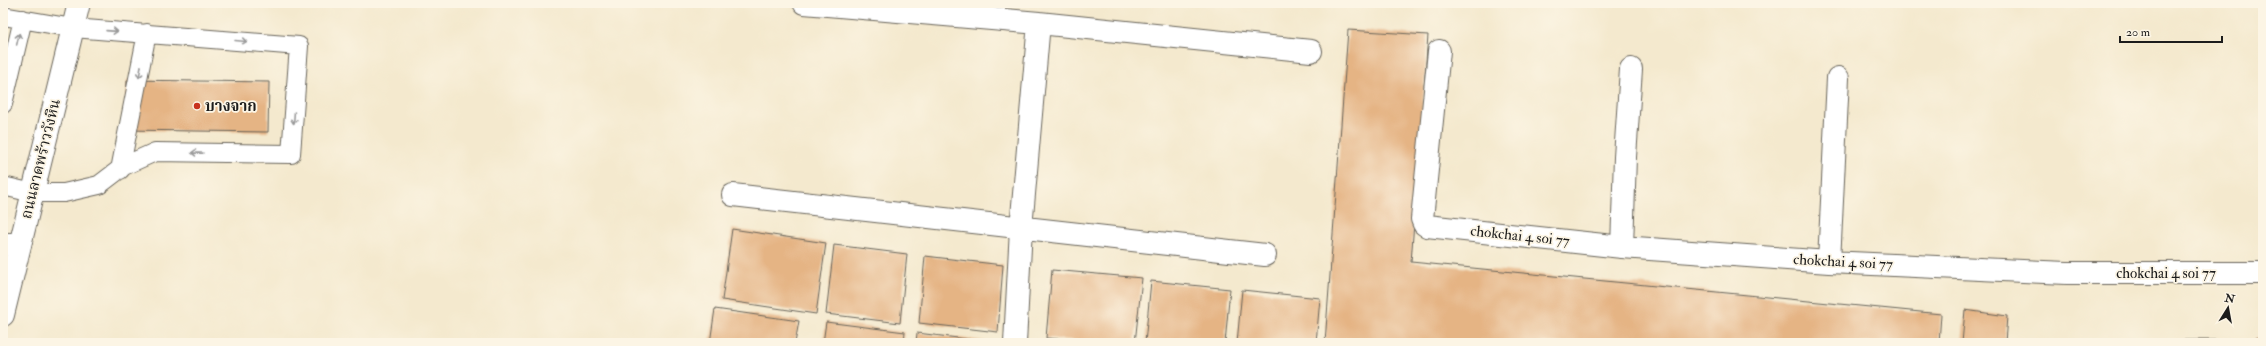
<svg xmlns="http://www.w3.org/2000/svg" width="2266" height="346" viewBox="0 0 2266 346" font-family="'IM FELL Double Pica','Noto Serif Thai',serif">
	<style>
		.building { fill: #e5b484 }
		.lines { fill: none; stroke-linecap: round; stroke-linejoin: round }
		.lane-casing { stroke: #68645a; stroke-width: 20 }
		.street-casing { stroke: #68645a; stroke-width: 24 }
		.secondary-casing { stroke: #68645a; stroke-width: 24 }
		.lane { stroke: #fff; stroke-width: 18 }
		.street { stroke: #fff; stroke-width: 22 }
		.secondary { stroke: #fff; stroke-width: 22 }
		.oneway { stroke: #999 }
		.poi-dot { fill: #c8321e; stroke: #fcf5e5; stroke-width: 1.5 }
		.labels { text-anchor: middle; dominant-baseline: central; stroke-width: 3.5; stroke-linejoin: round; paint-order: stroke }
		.poi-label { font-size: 15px; font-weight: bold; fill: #1c1c1c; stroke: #fcf5e5; text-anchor: start }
		.street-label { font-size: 15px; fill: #1c1c1c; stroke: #fcf5e5 }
	</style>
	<rect width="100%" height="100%" fill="#fcf5e5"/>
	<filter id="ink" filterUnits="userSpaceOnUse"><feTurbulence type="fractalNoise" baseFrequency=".025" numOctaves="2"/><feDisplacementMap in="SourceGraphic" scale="8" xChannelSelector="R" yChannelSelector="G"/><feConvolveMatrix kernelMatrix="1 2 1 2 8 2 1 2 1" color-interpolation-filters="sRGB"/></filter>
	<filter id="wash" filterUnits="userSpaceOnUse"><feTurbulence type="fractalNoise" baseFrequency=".012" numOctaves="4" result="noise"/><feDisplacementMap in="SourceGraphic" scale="16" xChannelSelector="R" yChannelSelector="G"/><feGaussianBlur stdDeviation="0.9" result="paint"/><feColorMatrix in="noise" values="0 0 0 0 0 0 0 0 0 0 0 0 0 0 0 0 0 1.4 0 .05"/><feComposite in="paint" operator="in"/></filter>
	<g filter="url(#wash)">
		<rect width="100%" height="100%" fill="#f4e9ce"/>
		<g id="blocks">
			<!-- building -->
			<path class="building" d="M1348,30L1428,35L1411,262L1941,314L1939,343H1325Z
				M127,80L269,82L268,132L126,130Z
				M732,229L826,243L816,314L722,300Z
				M834,245L907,254L900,323L826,314Z
				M925,256L1003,265L998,332L919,323Z
				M1052,270L1142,278L1135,343H1104L1046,338Z
				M1151,281L1230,289L1225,343H1145Z
				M1242,290L1320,298L1316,343H1237Z
				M715,309L799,321L795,343H710Z
				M1965,310L2007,316L2005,343H1962Z
				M826,322L905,332L904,343H823Z
				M917,333L991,342L990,343H916Z
				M2263,337V343H2255V338Z
				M2184,340H2242V343H2184Z"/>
		</g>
	</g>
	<g filter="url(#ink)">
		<use href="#blocks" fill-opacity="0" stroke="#68645a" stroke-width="1"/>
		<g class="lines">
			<defs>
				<path id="lane" d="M3,16L73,28L299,46L291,154L155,152L124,166L99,185L64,193H33L3,186
					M3,104L23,19
					M120,170L147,33"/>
				<path id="street" d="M804,3L1039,23L1311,51
					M1439,51L1422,219L1424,224L1427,226L1622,247L1829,262L2067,273H2263
					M733,195L1265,255
					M3,244H20
					M1622,247L1625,157L1631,69
					M1829,262L1838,78
					M1015,343L1021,228L1039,23"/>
				<path id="secondary" d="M3,315L79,3"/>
			</defs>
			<!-- lane casing -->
			<use href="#lane" class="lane-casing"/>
			<!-- street casing -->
			<use href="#street" class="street-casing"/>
			<!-- secondary casing -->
			<use href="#secondary" class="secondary-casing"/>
			<!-- lane -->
			<use href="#lane" class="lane"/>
			<!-- street -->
			<use href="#street" class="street"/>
			<!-- secondary -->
			<use href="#secondary" class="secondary"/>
		</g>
		<!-- one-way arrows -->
		<defs><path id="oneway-shaft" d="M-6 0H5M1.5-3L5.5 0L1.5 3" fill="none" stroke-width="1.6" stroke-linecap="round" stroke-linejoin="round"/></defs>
		<g class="oneway">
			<use href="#oneway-shaft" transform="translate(112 31) rotate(4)"/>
			<use href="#oneway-shaft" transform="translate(18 39) rotate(-77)"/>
			<use href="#oneway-shaft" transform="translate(241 41) rotate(5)"/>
			<use href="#oneway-shaft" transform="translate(140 72) rotate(101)"/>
			<use href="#oneway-shaft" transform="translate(294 118) rotate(94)"/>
			<use href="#oneway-shaft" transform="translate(197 153) rotate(-179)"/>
		</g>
	</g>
	<!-- markers -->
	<circle class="poi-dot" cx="197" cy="106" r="4"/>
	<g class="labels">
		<!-- poi labels -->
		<g class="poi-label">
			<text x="205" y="106">บางจาก</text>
		</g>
		<!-- street labels -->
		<g class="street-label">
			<text transform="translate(41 159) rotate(-76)">ถนนลาดพร้าววังหิน</text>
			<text transform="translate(1520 236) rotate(6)">chokchai 4 soi 77</text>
			<text transform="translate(1843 262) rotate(3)">chokchai 4 soi 77</text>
			<text x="2166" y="273">chokchai 4 soi 77</text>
		</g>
	</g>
	<!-- margin -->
	<rect width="2266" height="346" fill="none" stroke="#fcf5e5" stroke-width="16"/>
	<!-- north arrow -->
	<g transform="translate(2228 308) rotate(11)" stroke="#fcf5e5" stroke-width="3" paint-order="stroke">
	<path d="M0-3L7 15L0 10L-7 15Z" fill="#1c1c1c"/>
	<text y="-6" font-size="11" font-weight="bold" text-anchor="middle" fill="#1c1c1c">N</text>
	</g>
	<!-- scale -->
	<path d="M2120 36v6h102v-6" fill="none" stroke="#1c1c1c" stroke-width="2"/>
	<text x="2126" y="36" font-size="12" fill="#1c1c1c" stroke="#fcf5e5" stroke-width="3" paint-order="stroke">20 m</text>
</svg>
